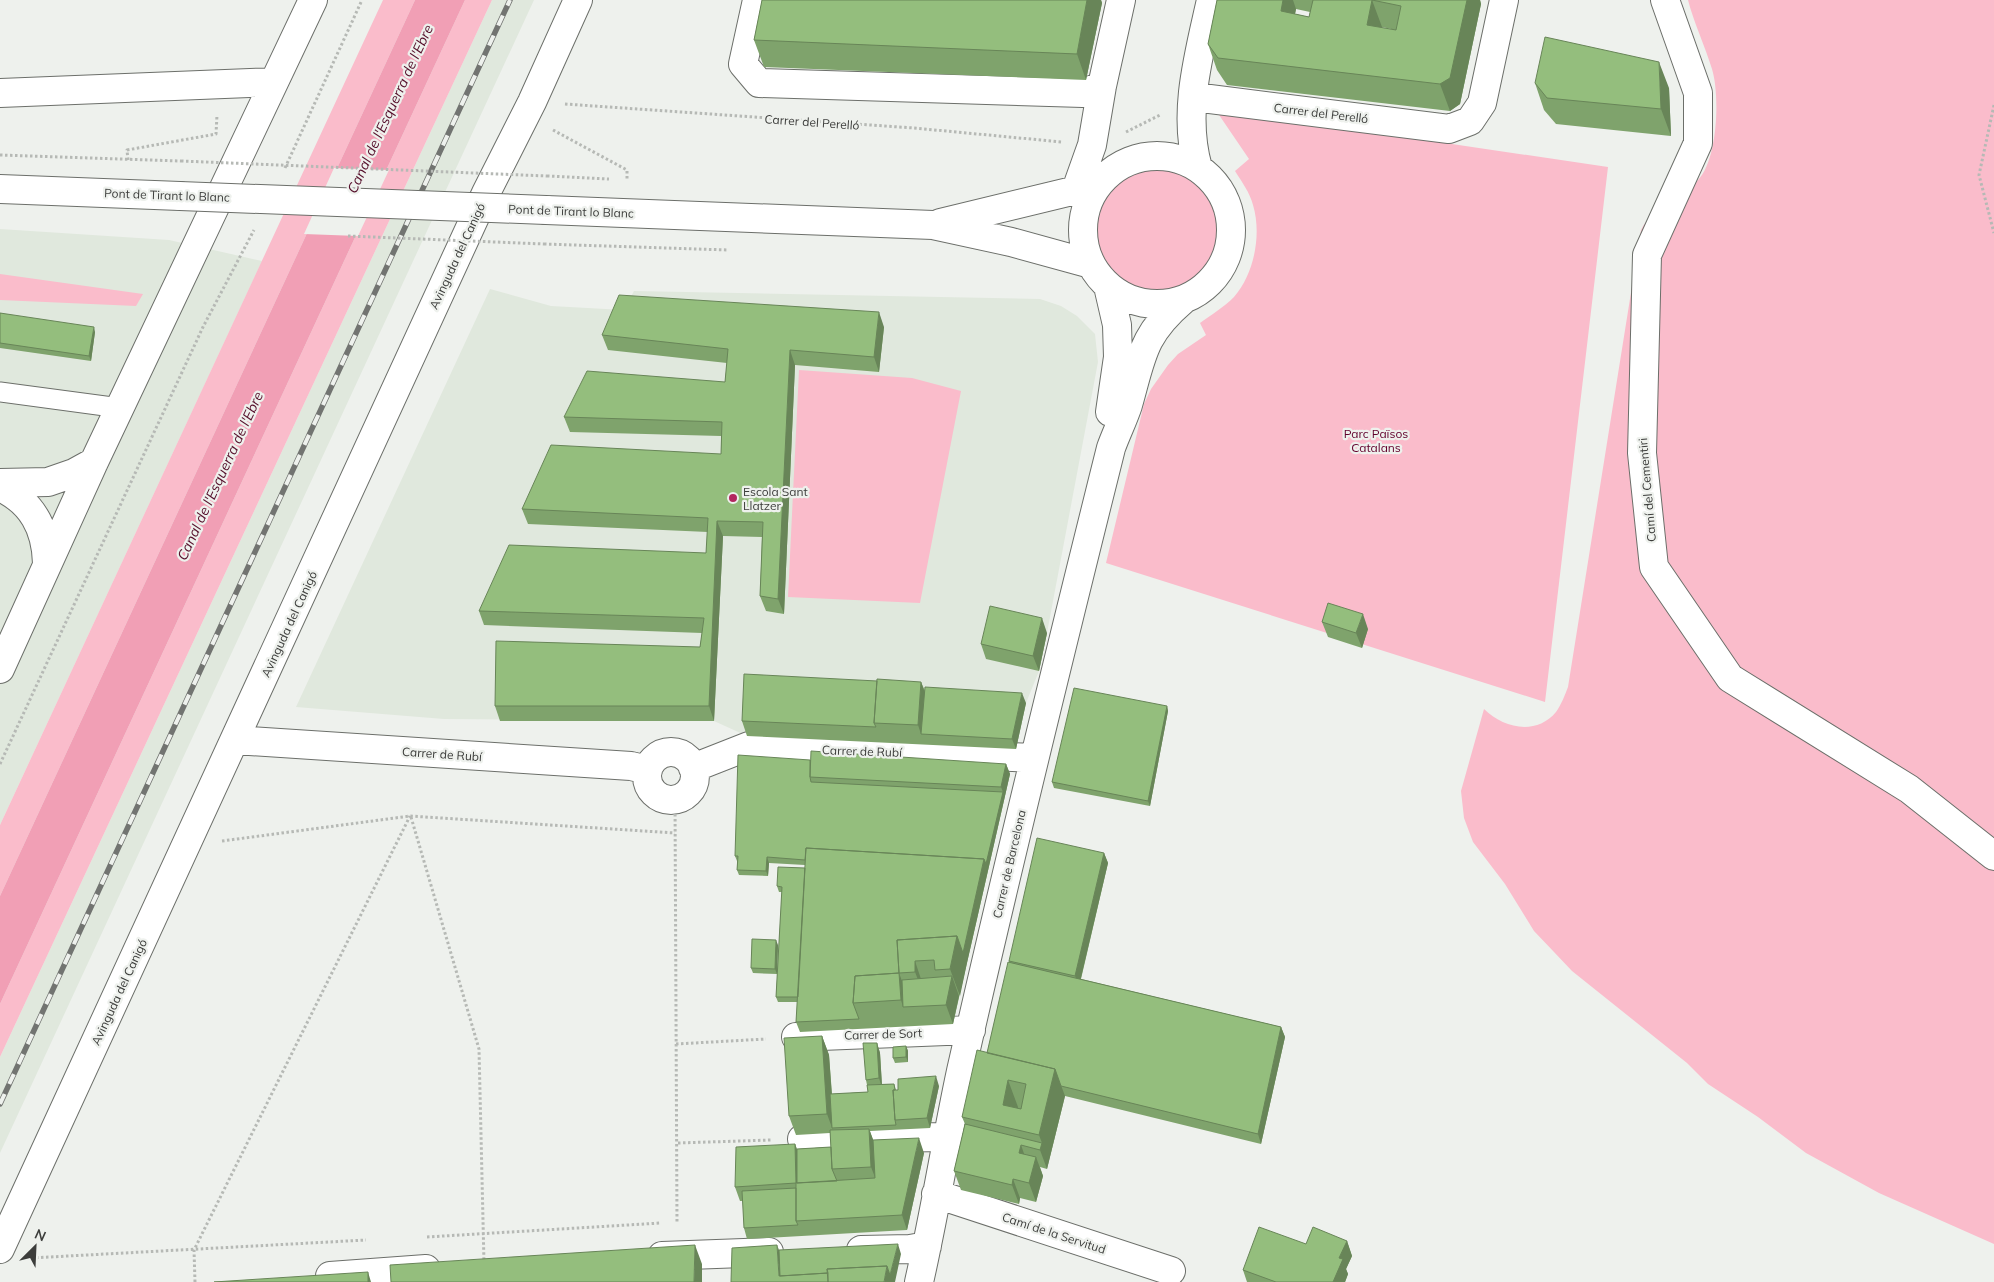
<svg xmlns="http://www.w3.org/2000/svg" width="1994" height="1282" viewBox="0 0 1994 1282" font-family="Mulish,sans-serif">
	<style>
		.built { fill: #e0e8dd }
		.green { fill: #fabccb }
		.water { fill: #f19fb5 }
		.pier { fill: #eef1ed }
		.lines { fill: none; stroke-linecap: round; stroke-linejoin: round }
		.service-casing { stroke: #6c6f6a; stroke-width: 21 }
		.minor-casing { stroke: #6c6f6a; stroke-width: 30 }
		.path { stroke: #b6b9b5; stroke-width: 3; stroke-dasharray: 2.5 2.5; stroke-linecap: butt }
		.service { stroke: #fff; stroke-width: 19 }
		.minor { stroke: #fff; stroke-width: 28 }
		.rail-casing { stroke: #727471; stroke-width: 5.5 }
		.rail { stroke: #eef1ed; stroke-width: 4; stroke-dasharray: 11; stroke-linecap: butt }
		.minor-bridge-casing { stroke: #6c6f6a; stroke-width: 30; stroke-linecap: butt }
		.path-bridge { stroke: #b6b9b5; stroke-width: 3; stroke-dasharray: 2.5 2.5; stroke-linecap: butt }
		.minor-bridge { stroke: #fff; stroke-width: 28 }
		.wall { fill: #7fa36c; fill-rule: evenodd }
		.shaded-wall { fill: #688558 }
		.building { fill: #94be7d; stroke: #688558; fill-rule: evenodd }
		.poi-dot { fill: #b3265f; stroke: #eef1ed; stroke-width: 2 }
		.labels { text-anchor: middle; dominant-baseline: central; stroke-width: 4.5; stroke-linejoin: round; paint-order: stroke }
		.street-label { font-size: 12px; fill: #3c3d3b; stroke: #eef1ed }
		.park-label { font-size: 12px; fill: #61002c; stroke: #eef1ed }
		.poi-label { font-size: 12px; fill: #3c3d3b; stroke: #eef1ed; text-anchor: start }
		.water-label { font-size: 14px; font-style: italic; fill: #540d29; stroke: #eef1ed }
	</style>
	<rect width="100%" height="100%" fill="#eef1ed"/>
	<!-- built -->
	<path class="built" d="M492,0H534L0,1153V1057Z
		M0,229L169,240L262,261L0,825Z
		M490,289L551,306L624,310L634,291L1040,299L1061,306L1077,316L1095,334L1098,362L1047,633L1039,671L1026,703L929,697L747,736L714,721L444,719L296,707Z"/>
	<!-- green -->
	<path class="green" d="M383,0H415L0,896V825Z
		M465,0H492L0,1057V1004Z
		M1688,0H1994V1244L1879,1193L1806,1153L1758,1117L1708,1084L1687,1063L1572,971L1554,952L1534,931L1505,884L1473,842L1464,818L1461,791L1484,709C1503,728 1536,736 1556,712C1561,705 1565,695 1568,687L1641,230C1654,205 1679,199 1698,180C1718,159 1720,95 1712,69C1705,46 1694,23 1688,0Z
		M1215,109L1608,167L1545,702L1106,563L1144,404L1151,389L1168,365L1178,354L1206,335L1200,323C1211,315 1224,307 1234,297C1254,274 1262,235 1253,205C1250,193 1242,182 1235,171L1249,159Z
		M1095 231a62 62 0 1 1 124 0a62 62 0 1 1-124 0Z
		M0,274L143,294L136,306L0,300Z
		M799,370L912,378L961,391L920,603L788,597Z"/>
	<!-- water -->
	<path class="water" d="M415,0H465L0,1004V896Z"/>
	<!-- pier -->
	<path class="pier" d="M334,168L389,170L358,236L304,234Z"/>
	<g class="lines">
		<defs>
			<path id="service" d="M0,392L120,408"/>
			<path id="minor" d="M757,0L743,64L759,83L1083,93L1102,86
				M1665,0L1698,93V143L1647,255L1642,453L1654,567L1730,678L1909,789L1994,856
				M0,93L274,82
				M1194,97L1449,129L1470,121L1482,103L1504,0
				M1083 230a74 74 0 1 1 148 0a74 74 0 1 1-148 0Z
				M1198,168C1182,113 1199,54 1211,0
				M0,189L180,196
				M1076,190L1092,145L1102,86L1121,0
				M546,210L933,225L1011,242L1091,264
				M940,223L1093,186
				M1108,286L1117,325L1118,357L1110,412
				M0,483L48,482L74,473L94,462
				M0,487C32,502 46,528 47,563
				M0,669L94,462L313,0
				M235,740L631,766L648,770
				M647 776a24 24 0 1 1 48 0a24 24 0 1 1-48 0Z
				M693,768L749,746L1034,758
				M796,1037L971,1030
				M802,1139L947,1137
				M936,1194L1171,1271
				M0,1249L486,193L532,102L578,0
				M861,1250L910,1249L927,1246
				M662,1256L769,1252
				M330,1276L426,1269
				M919,1282C935,1212 946,1141 961,1071C1008,863 1059,656 1111,448C1116,434 1123,420 1128,405C1142,356 1142,335 1183,300"/>
		</defs>
		<!-- service casing -->
		<use href="#service" class="service-casing"/>
		<!-- minor casing -->
		<use href="#minor" class="minor-casing"/>
		<!-- path -->
		<path class="path" d="M565,104L914,128L1062,142
			M1994,105L1979,175L1994,233
			M553,130L627,170V180
			M1126,132L1160,115
			M0,155L181,161
			M128,160L127,150L216,134L217,115
			M285,168L362,0
			M547,176L609,179
			M544,244L728,250
			M0,764L203,327L254,230
			M675,799L677,1224
			M411,817L479,1049L484,1263
			M222,841L410,816L675,833
			M676,1044L766,1039
			M678,1143L771,1140
			M427,1237L661,1223
			M31,1258L366,1240
			M195,1282L194,1250L410,816"/>
		<!-- service -->
		<use href="#service" class="service"/>
		<!-- minor -->
		<use href="#minor" class="minor"/>
		<defs>
			<path id="rail" d="M0,1104L510,0"/>
		</defs>
		<!-- rail casing -->
		<use href="#rail" class="rail-casing"/>
		<!-- rail -->
		<use href="#rail" class="rail"/>
		<defs>
			<path id="minor-bridge" d="M180,196L546,210"/>
		</defs>
		<!-- minor-bridge casing -->
		<use href="#minor-bridge" class="minor-bridge-casing"/>
		<!-- path-bridge -->
		<path class="path-bridge" d="M181,161L547,176
			M348,236L544,244"/>
		<!-- minor-bridge -->
		<use href="#minor-bridge" class="minor-bridge"/>
	</g>
	<!-- wall -->
	<path class="wall" d="M762,0H1101L1102,3L1086,80L764,67L754,40Z
		M1217,0H1480L1481,4L1460,104L1450,111L1227,85L1217,70L1208,44ZM1296,9L1310,12L1309,17L1295,14ZM1382,27L1396,30L1382,28Z
		M1535,83L1669,88L1671,136L1556,124L1544,110Z
		M0,313L95,332L91,361L0,348Z
		M884,327L879,372L795,365L784,614L766,611L760,596L762,537L723,536L714,721H500L495,706L700,647L702,633L484,625L479,611L706,553L708,532L528,524L522,509L721,454V436L570,432L564,417L725,382L727,363L608,350L602,335Z
		M1322,622L1368,629L1362,648L1328,637Z
		M1047,633L1039,671L986,659L981,644Z
		M921,682L925,691L1026,703L1016,749L747,736L742,721Z
		M1167,706L1168,711L1150,806L1054,788L1052,782Z
		M810,760L1006,764L1010,774L953,1024L800,1032L796,1022L798,1002H778L776,997L782,892H779L777,886L805,868V865L769,863L768,876L739,875L737,870V861L735,856Z
		M1104,853L1108,863L1081,979L1281,1027L1285,1037L1261,1144L1065,1096L1047,1169L1040,1167L1043,1176L1036,1202L1020,1198L1019,1204L961,1190L954,1171L965,1124L962,1117L987,1053L1009,962V961Z
		M778,945L777,974L753,973L751,968Z
		M822,1036L829,1055L832,1094L868,1092L867,1085L866,1080L877,1043L880,1053L882,1084H894L896,1090L939,1086L930,1128L870,1131L873,1140L924,1153L907,1230L747,1239L744,1228L743,1201H740L735,1187L795,1144L797,1149L831,1147L830,1133L796,1135L789,1116Z
		M906,1046L908,1051V1062L895,1063L893,1058Z
		M1347,1241L1352,1256L1346,1269L1348,1274L1345,1282H1247L1243,1270L1306,1244Z"/>
	<!-- shaded-wall -->
	<path class="shaded-wall" d="M1087,0H1101L1102,3L1086,80L1077,54Z
		M1283,0H1293L1296,9L1290,38L1281,11Z
		M1372,0L1382,27L1377,51L1367,25Z
		M1467,0H1480L1481,4L1460,104L1450,111L1440,84Z
		M1659,62L1669,88L1671,136L1661,109Z
		M879,312L884,327L879,372L874,357Z
		M94,327L95,332L91,361L89,356Z
		M790,350L795,365L784,614L778,599Z
		M717,521L723,536L714,721L709,706Z
		M1363,614L1368,629L1362,648L1356,633Z
		M1042,618L1047,633L1039,671L1033,656Z
		M921,682L928,701L921,734L918,725Z
		M1022,693L1026,703L1016,749L1012,739Z
		M1167,706L1168,711L1150,806L1148,801Z
		M1006,764L1010,774L967,963L963,953L984,859L1003,792L1001,787Z
		M1104,853L1108,863L1079,986L1075,976Z
		M767,857L769,863L768,876L766,871Z
		M957,936L967,963L960,996L950,969Z
		M776,940L778,945L777,974L775,969Z
		M915,961L924,988L925,998L915,972Z
		M899,973L909,999L903,1007L901,1000Z
		M952,976L959,996L953,1024L946,1005Z
		M1281,1027L1285,1037L1261,1144L1258,1134Z
		M822,1036L829,1055L834,1127L832,1128L834,1133L827,1114Z
		M877,1043L880,1053L882,1088L879,1078Z
		M906,1046L908,1051V1062L906,1057Z
		M1055,1069L1065,1096L1047,1169L1040,1150L1042,1143L1039,1135Z
		M936,1076L939,1086L930,1128L927,1118Z
		M1008,1080L1018,1107L1013,1129L1003,1105Z
		M869,1129L879,1155L881,1193L871,1167Z
		M919,1138L924,1153L907,1230L902,1215Z
		M795,1144L800,1159L801,1188L796,1183Z
		M1021,1145L1028,1165L1019,1153Z
		M1036,1157L1043,1176L1036,1202L1029,1183Z
		M1013,1179L1020,1198L1019,1204L1012,1185Z
		M1347,1241L1352,1256L1346,1269L1348,1274L1345,1282H1333L1339,1258Z
		M898,1244L901,1254L895,1282H893L890,1275Z
		M695,1245L702,1264V1282H694Z
		M777,1245L783,1260L784,1280L779,1276Z
		M887,1266L893,1282H884Z
		M368,1272L371,1282H368Z"/>
	<!-- building -->
	<path class="building" d="M762,0H1087L1077,54L754,40Z
		M1217,0H1283L1281,11L1309,17L1313,0H1467L1450,78L1440,84L1218,58L1208,44ZM1372,0L1401,6L1396,30L1367,25Z
		M1545,37L1659,62L1661,109L1547,98L1535,83Z
		M619,295L879,312L874,357L790,350L778,599L760,596L763,522L717,521L709,706H495L496,641L700,647L704,618L479,611L509,545L706,553L708,518L522,509L551,445L721,454L722,422L564,417L587,371L725,382L728,349L602,335Z
		M0,313L94,327L89,356L0,343Z
		M1328,603L1363,614L1356,633L1322,622Z
		M990,606L1042,618L1033,656L981,644Z
		M744,674L877,681L874,723L876,727L742,721Z
		M877,679L921,682L918,725L874,723Z
		M925,687L1022,693L1012,739L921,734Z
		M1074,688L1167,706L1148,801L1052,782Z
		M811,751L1006,764L1001,787L810,777Z
		M738,755L810,760V777L811,782L1003,792L986,864L984,859L806,848L805,860L767,857L766,871L737,870L738,856H735Z
		M1037,838L1104,853L1075,976L1009,961Z
		M806,848L984,859L963,953L957,936L897,940L899,973L855,976L853,1003L859,1019L796,1022Z
		M778,867L805,868L798,997H776L782,887L777,886Z
		M957,936L950,969L935,970L934,960L915,961V972L899,973L901,1000L853,1003L855,976L899,973L897,940Z
		M752,939L776,940L775,969L751,968Z
		M1008,962L1281,1027L1258,1134L1061,1086L1055,1069L987,1053Z
		M952,976L946,1005L903,1007L902,980Z
		M822,1036L827,1114L789,1116L784,1038Z
		M863,1043H877L879,1078L866,1080Z
		M906,1046V1057L893,1058V1047Z
		M977,1050L1055,1069L1039,1135L962,1117ZM1008,1080L1026,1084L1021,1109L1003,1105Z
		M936,1076L927,1118L895,1120L893,1090H898V1079Z
		M894,1084L895,1090H893L895,1120L896,1125L832,1128L830,1094L868,1092L867,1085Z
		M965,1124L1042,1143L1040,1150L1021,1145L1019,1153L1036,1157L1029,1183L1013,1179L1012,1185L954,1171Z
		M869,1129L871,1167L832,1169L830,1130Z
		M919,1138L902,1215L796,1221V1183L875,1178L873,1140Z
		M795,1144L796,1183L735,1187L736,1147Z
		M831,1147L832,1169L837,1181L797,1183V1149Z
		M796,1188V1221L798,1225L744,1228L742,1191Z
		M1259,1227L1306,1244L1313,1227L1347,1241L1339,1258L1343,1259L1333,1282H1276L1243,1270Z
		M898,1244L890,1275L887,1266L827,1269L828,1273L780,1276L779,1250Z
		M695,1245L694,1282H391L390,1265Z
		M777,1245L779,1276L828,1273V1282H731L732,1248Z
		M887,1266L884,1282H828L827,1269Z
		M368,1272V1282H214Z"/>
	<!-- markers -->
	<circle class="poi-dot" cx="733" cy="498" r="5"/>
	<g class="labels">
		<!-- street labels -->
		<g class="street-label">
			<text transform="translate(1321 113) rotate(7)">Carrer del Perelló</text>
			<text transform="translate(812 122) rotate(4)">Carrer del Perelló</text>
			<text transform="translate(167 195) rotate(2)">Pont de Tirant lo Blanc</text>
			<text transform="translate(571 211) rotate(2)">Pont de Tirant lo Blanc</text>
			<text transform="translate(457 256) rotate(-65)">Avinguda del Canigó</text>
			<text transform="translate(1647 490) rotate(-95)">Camí del Cementiri</text>
			<text transform="translate(289 624) rotate(-65)">Avinguda del Canigó</text>
			<text transform="translate(862 751) rotate(2)">Carrer de Rubí</text>
			<text transform="translate(442 754) rotate(4)">Carrer de Rubí</text>
			<text transform="translate(1009 864) rotate(-77)">Carrer de Barcelona</text>
			<text transform="translate(119 992) rotate(-65)">Avinguda del Canigó</text>
			<text transform="translate(883 1034) rotate(-2)">Carrer de Sort</text>
			<text transform="translate(1054 1233) rotate(18)">Camí de la Servitud</text>
		</g>
		<!-- park labels -->
		<g class="park-label">
			<text x="1376" y="433">Parc Països<tspan x="1376" dy="14">Catalans</tspan></text>
		</g>
		<!-- poi labels -->
		<g class="poi-label">
			<text x="743" y="491">Escola Sant<tspan x="743" dy="14">Llatzer</tspan></text>
		</g>
		<!-- water labels -->
		<g class="water-label">
			<text transform="translate(390 109) rotate(-65)">Canal de l'Esquerra de l'Ebre</text>
			<text transform="translate(220 476) rotate(-65)">Canal de l'Esquerra de l'Ebre</text>
		</g>
	</g>
	<!-- north arrow -->
	<g transform="translate(35 1247) rotate(24)" stroke="#eef1ed" stroke-width="4" paint-order="stroke">
	<path d="M0-4L9 19L0 12L-9 19Z" fill="#3c3d3b"/>
	<text y="-8" font-size="14" font-weight="bold" text-anchor="middle" fill="#3c3d3b">N</text>
	</g>
</svg>
